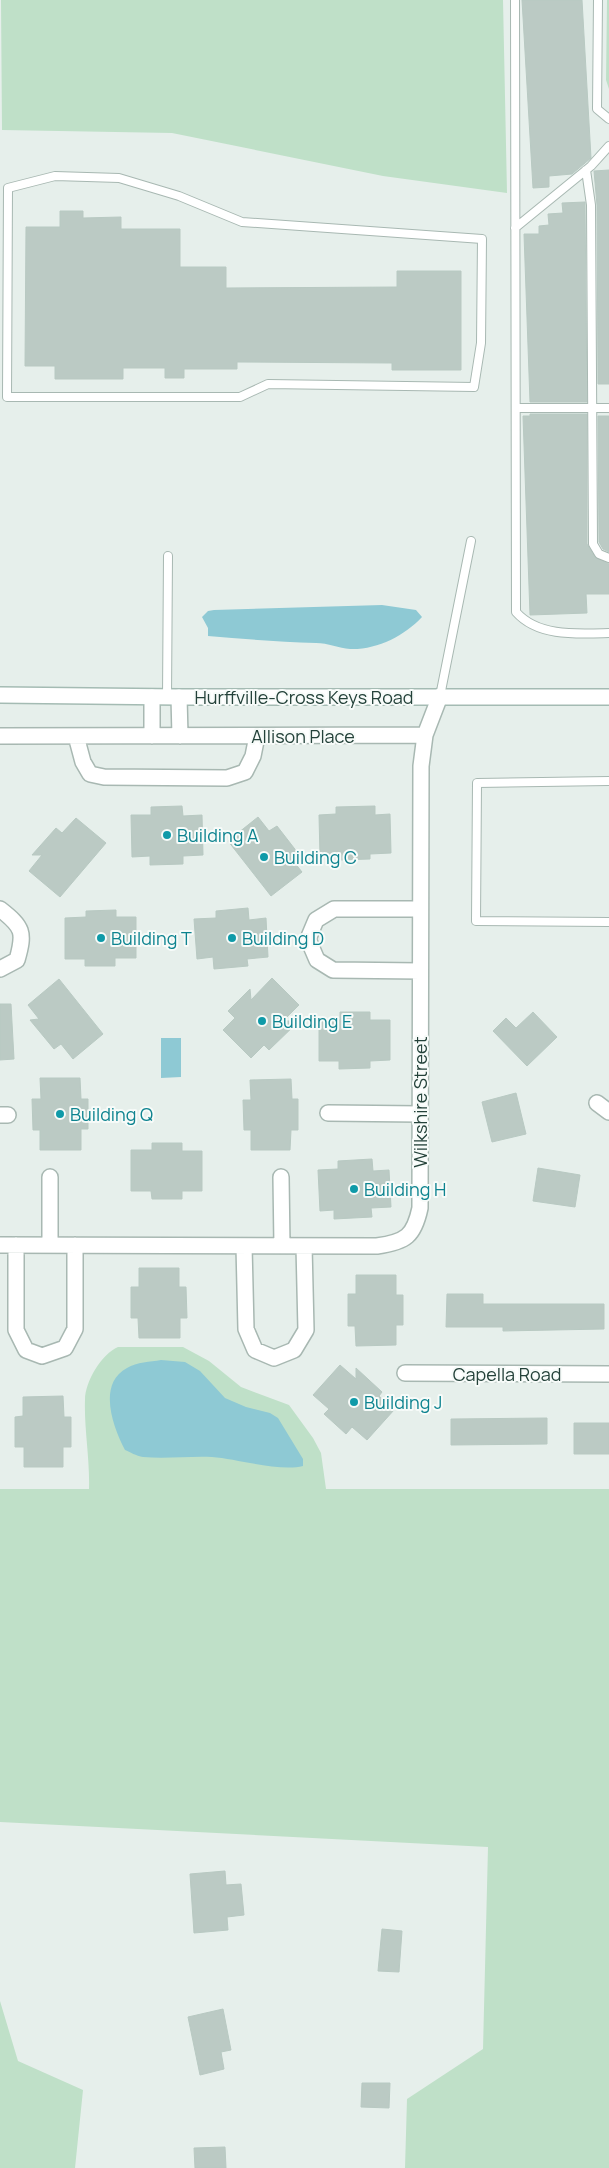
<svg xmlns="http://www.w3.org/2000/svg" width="609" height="2168" viewBox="0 0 609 2168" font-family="Manrope,sans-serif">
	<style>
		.green { fill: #bfe0c8 }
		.water { fill: #8ec9d4 }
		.building { fill: #bbcac4; stroke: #b8c9c2 }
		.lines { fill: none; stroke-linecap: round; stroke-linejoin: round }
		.service-casing { stroke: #a8b8b2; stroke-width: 10 }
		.minor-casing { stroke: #a8b8b2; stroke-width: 18 }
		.secondary-casing { stroke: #a4bbb3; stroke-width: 18 }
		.service { stroke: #fff; stroke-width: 8 }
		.minor { stroke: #fff; stroke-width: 15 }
		.secondary { stroke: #fff; stroke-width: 15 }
		.culture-dot { fill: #0f9aa8; stroke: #f7fbf9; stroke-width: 2 }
		.labels { text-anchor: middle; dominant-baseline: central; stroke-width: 4; stroke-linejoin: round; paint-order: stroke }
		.street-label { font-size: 18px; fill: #24423a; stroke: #f7fbf9 }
		.culture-label { font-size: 18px; fill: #0d838f; stroke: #f7fbf9; text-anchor: start }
	</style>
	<rect width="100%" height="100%" fill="#e6efeb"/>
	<!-- green -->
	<path class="green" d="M1,0H503L507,193L383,176L172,133L2,130Z
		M607,0H609V89L606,80Z
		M118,1347H183L209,1361L241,1387L289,1405L313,1438L321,1453L326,1489H609V2168H405L407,2099L483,2049L488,1847L0,1822V1489H89C90,1459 84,1429 85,1400C85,1381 102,1354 118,1347Z
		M0,2001L18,2061L83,2090L75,2168H0Z"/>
	<!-- water -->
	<path class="water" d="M382,605L416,610L422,617C404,636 377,650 350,649C339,648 328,643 316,643C280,642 244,639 208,636V628L202,617L208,611L214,610Z
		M161,1038H181V1077L161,1078Z
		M161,1360L185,1362L200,1371L225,1398L246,1407L270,1413L278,1418L303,1459V1466C280,1472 238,1459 212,1457C189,1456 166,1459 143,1457C136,1456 130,1452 125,1450C113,1427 97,1384 127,1368C137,1362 150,1362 161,1360Z"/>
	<!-- building -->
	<path class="building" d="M522,0H582L591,158L572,174L549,176V187L533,188Z
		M609,170V384H598L597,205L594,171Z
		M585,202L587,402H530L524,234H539V226L549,225L548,214L563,213L562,203Z
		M60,211H83V218L121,217V229H180V267H226V288L397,287V271H461V370H392V363L237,362V369H184V378H165V368H123V379H55V366H25L26,227H60Z
		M530,414H587V544L595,557L609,564V594H586L587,613L530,615L523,416H530Z
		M598,416H609V552L603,549L599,542Z
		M182,806L183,816L202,815L203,855L183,856V864L150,865V856L132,857L131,815H151V807Z
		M375,806V815L390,814L391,853L370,854V859L339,860V855L320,856L319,815L336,814V807Z
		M258,817L269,831L277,826L301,857H290L302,872L271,896L228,841Z
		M76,818L106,843L60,897L29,871L42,855H32L56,828L62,833Z
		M248,908L249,920L266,918L268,957L247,959L248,966L214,969L213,957L197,959L194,919L216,918V911Z
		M116,910V917H136V958H115V966H85V959H65V918L86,917V911Z
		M272,978L299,1005L283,1021H299L269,1050L264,1045L251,1058L223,1030L235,1018L228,1011L250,989L251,1000Z
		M59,979L103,1034L73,1059L61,1044L54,1049L30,1020L39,1019L28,1005Z
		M0,1004H11L14,1059L0,1060Z
		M340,1012H370V1020H390V1060L370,1061V1068L339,1069V1061H319V1021L340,1020Z
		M533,1012L557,1037L527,1066L493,1031L506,1018L516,1028Z
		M40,1078H80L81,1099H88V1129H81V1150H40V1130H33L32,1099H41Z
		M291,1079L292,1099H298V1130H291L290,1150H251V1130H244L243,1100H251L250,1080Z
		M516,1093L526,1134L492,1142L482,1102Z
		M152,1143H182V1151H202V1191H182V1199H152L151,1191H131V1150H152Z
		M372,1159L373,1171L389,1170L391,1207L371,1208L372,1217L334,1219V1210L320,1211L318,1170L338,1169V1161Z
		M538,1168L580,1175L575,1207L533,1201Z
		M139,1268H179V1287H186L187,1318H180V1338H139L138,1318H131V1287H139Z
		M356,1275H396V1295H403V1325H396V1345L356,1346L355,1326H348V1294H356Z
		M447,1294H483V1304H604V1329L503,1331V1327H446Z
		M340,1365L356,1379V1368L382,1392L379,1396L394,1410L367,1440L352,1427L346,1434L324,1414L329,1409L313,1395Z
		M63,1396L64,1417H71V1447H63V1467H24V1447H15V1417L23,1416V1397Z
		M547,1418V1444L451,1445V1419Z
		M574,1423H609V1454H574Z
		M225,1871L226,1885L241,1884L244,1915L227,1917L228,1930L194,1933L190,1874Z
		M382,1929L402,1931L399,1972L378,1971Z
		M223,2009L231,2050L221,2052L224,2069L200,2075L188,2017Z
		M362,2083H390L389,2108L361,2107Z
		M225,2147L226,2168H195L194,2148Z"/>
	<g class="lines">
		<defs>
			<path id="service" d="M515,0L516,612C538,637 577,634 609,633
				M598,0L597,109L609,119
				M586,170L591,205L593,544L599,554L609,558
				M55,176L119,178L179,196L242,222L482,239L481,343L474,387L268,384L240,397H7L8,188Z
				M515,228L591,166L609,146
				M516,408H609
				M440,696L471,541
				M167,697L168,556
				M609,781L477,783L476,921L609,922"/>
			<path id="minor" d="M152,697V736
				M179,697L180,736
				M0,736L425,735
				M76,736L83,762L90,774L104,777L227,778L245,772L253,756L257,736
				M0,909C23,927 25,932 17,960L0,969
				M420,971L333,970L317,960L308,939L316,920L334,909H420
				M597,1103L609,1112
				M328,1113L420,1114
				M0,1115H8
				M281,1177L282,1246
				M0,1245L377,1246C406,1242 414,1236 420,1208L421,766L425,735L440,696
				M16,1245V1330L26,1350L42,1356L65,1348L75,1329V1245
				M50,1245V1177
				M244,1246L246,1329L255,1350L274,1358L294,1350L306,1330L304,1246
				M405,1373L609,1374"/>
			<path id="secondary" d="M0,695L179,697H609"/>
		</defs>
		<!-- service casing -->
		<use href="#service" class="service-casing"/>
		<!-- minor casing -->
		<use href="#minor" class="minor-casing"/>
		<!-- secondary casing -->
		<use href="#secondary" class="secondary-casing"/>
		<!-- service -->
		<use href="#service" class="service"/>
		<!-- minor -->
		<use href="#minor" class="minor"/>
		<!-- secondary -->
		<use href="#secondary" class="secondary"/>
	</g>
	<!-- markers -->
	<g class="culture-dot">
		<circle cx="167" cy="835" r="5"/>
		<circle cx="264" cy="857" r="5"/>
		<circle cx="101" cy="938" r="5"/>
		<circle cx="232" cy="938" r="5"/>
		<circle cx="262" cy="1021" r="5"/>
		<circle cx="60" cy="1114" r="5"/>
		<circle cx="354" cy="1189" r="5"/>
		<circle cx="354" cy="1402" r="5"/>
	</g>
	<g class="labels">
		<!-- street labels -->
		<g class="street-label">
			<text x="304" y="697">Hurffville-Cross Keys Road</text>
			<text x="303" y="736">Allison Place</text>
			<text transform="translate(420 1102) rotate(-90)">Wilkshire Street</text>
			<text x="507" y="1374">Capella Road</text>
		</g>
		<!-- culture labels -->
		<g class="culture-label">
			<text x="177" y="835">Building A</text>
			<text x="274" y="857">Building C</text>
			<text x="111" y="938">Building T</text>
			<text x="242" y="938">Building D</text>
			<text x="272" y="1021">Building E</text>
			<text x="70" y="1114">Building Q</text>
			<text x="364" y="1189">Building H</text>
			<text x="364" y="1402">Building J</text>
		</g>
	</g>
</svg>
